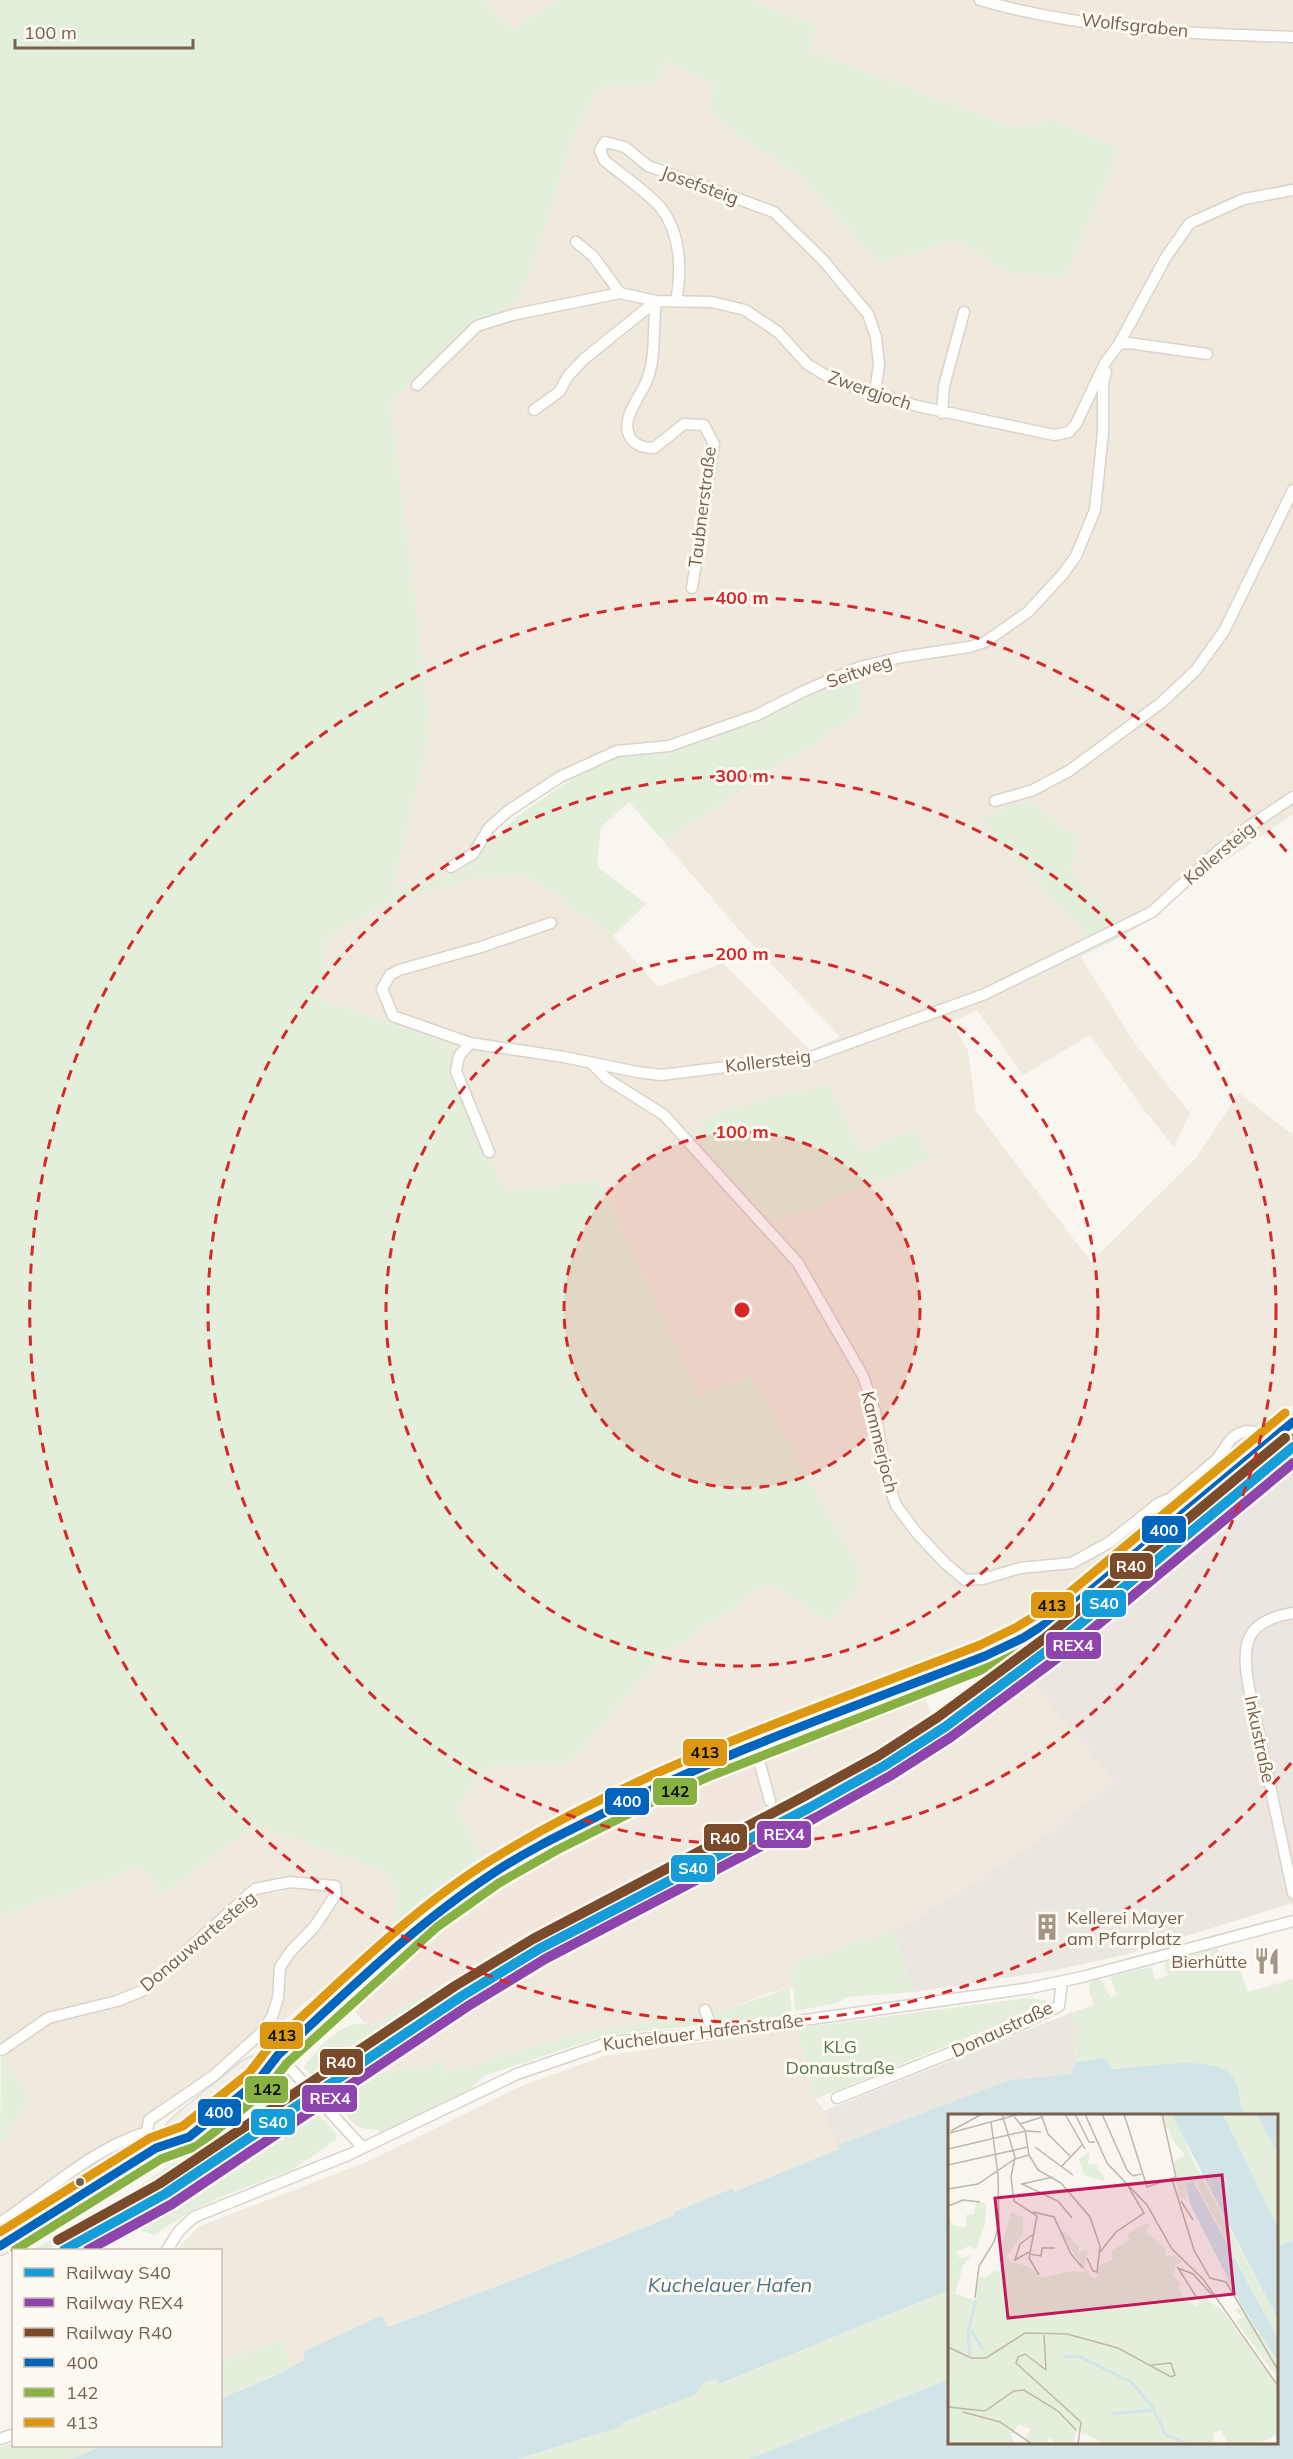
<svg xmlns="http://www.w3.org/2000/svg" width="1293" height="2459" viewBox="0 0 1293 2459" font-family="Mulish,sans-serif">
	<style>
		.residential { fill: #f0e9dd }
		.commercial { fill: #f2e7de }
		.industrial { fill: #ebe6df }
		.green { fill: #e4efdb }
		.water { fill: #d1e4e8 }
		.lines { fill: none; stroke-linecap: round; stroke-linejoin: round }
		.street-casing { stroke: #d8d3cd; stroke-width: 13 }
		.primary-casing { stroke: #d9d3cc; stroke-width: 20 }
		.street { stroke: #fefefd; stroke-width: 10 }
		.primary { stroke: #f2efe8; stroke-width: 18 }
		.bus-1-casing { stroke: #fefaf2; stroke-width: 14 }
		.bus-2-casing { stroke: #fefaf2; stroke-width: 14 }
		.bus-3-casing { stroke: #fefaf2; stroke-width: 14 }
		.bus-1 { stroke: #0065bd; stroke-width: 9 }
		.bus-2 { stroke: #87b243; stroke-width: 9 }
		.bus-3 { stroke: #dd9810; stroke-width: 9 }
		.rail-1-casing { stroke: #fefaf2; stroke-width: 15 }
		.rail-2-casing { stroke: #fefaf2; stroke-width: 15 }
		.rail-3-casing { stroke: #fefaf2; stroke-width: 15 }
		.rail-1 { stroke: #159dd9; stroke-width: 10 }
		.rail-2 { stroke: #8e44ad; stroke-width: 10 }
		.rail-3 { stroke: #7a4b2a; stroke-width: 10 }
		.ring { fill: none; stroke: #d62828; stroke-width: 3; stroke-dasharray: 10 8 }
		.bus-dot { fill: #76614f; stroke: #fefaf2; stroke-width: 2 }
		.labels { text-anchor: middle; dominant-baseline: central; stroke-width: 6; stroke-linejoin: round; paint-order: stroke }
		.street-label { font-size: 18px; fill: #76614f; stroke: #fefaf2 }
		.poi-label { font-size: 18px; fill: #76614f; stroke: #fefaf2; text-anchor: start }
		.park-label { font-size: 18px; fill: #527a48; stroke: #fefaf2 }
		.water-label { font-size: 20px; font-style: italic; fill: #4a7787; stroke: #fefaf2 }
		.inset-river { fill: none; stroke: #d1e4e8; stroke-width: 3 }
		.inset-road { fill: none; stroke: #c0b6aa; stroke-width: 1.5 }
		.view { fill: #c2185b; fill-opacity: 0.15; stroke: #c2185b; stroke-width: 3 }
		.inset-edge { fill: none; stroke: #76614f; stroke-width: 3 }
		.centre { fill: #d62828; stroke: #fefaf2; stroke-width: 3 }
		.ring-label { font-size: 18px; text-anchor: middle; font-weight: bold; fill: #d62828; stroke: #fefaf2; stroke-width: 6; stroke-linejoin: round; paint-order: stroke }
		.line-badge { stroke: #fefaf2; stroke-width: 2 }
		.badge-label { font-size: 16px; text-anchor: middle; font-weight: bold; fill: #fff }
		.pale-badge-label { font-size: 16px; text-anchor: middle; font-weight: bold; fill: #111 }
	</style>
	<rect width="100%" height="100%" fill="#f8f6ef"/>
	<!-- residential -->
	<path class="residential" d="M485,0H557L513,29Z
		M752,0H1293V814L1221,864L1128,934L1071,872L1078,839L1031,800L979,818L1085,934L1081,957L1135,1044L1190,1113L1174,1147L1142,1107L1090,1035L1023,1075L977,1010L952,1022L968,1051L976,1111L1091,1262L1196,1158L1239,1093L1293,1135V1404L1088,1575L1035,1617L977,1644L912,1671L936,1722L769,1807L749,1733L657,1770L554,1819L485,1862L457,1807L488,1767L569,1763L664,1654L768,1584L830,1621L749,1375L699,1398L599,1180L505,1193L446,1042L320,1000L326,938L396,899L473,879L524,874L613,936L658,987L723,963L810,1050L840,1037L739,930L664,842L860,713L762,712L661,747L612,752L512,802L449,876L392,891L430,732L419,628L390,403L457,336L519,299L545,228L570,142L597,88L656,84L666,61L713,83L711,113L752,145L797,173L879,263L958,240L1006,272L1065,277L1120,149L1053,119L1014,127L811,51L816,26Z
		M1029,1679L1113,1780L1041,1839L916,1919L892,1930L797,1962L792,1972L793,1988L771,1992L718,2013L616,2027L566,2037L445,2073L442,2062L389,2073L384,2067L470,2004L678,1890L834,1809L948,1739L990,1711Z
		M255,1824L385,1871L398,1893L392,1930L179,2108L0,2235V2141L8,2140L11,2128L29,2098L0,2055V1915L111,1878L134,1866L152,1876L160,1896Z
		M797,2028L816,2099L824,2111L840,2149L734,2192L732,2188L674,2212L675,2215L508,2282L387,2327L382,2315L303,2352L305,2360L291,2368L280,2339L221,2363L220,2250H176L200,2226L369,2161L519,2087L604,2056Z"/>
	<!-- commercial -->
	<path class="commercial" d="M755,1754L769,1807L472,1967L373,2025L363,2022L355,2012L429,1938L512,1875L662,1794Z"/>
	<!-- industrial -->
	<path class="industrial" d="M1293,1464V1907L1292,1903L1128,1954L1056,1970L915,1992L892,1930L916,1919L1041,1839L1113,1780L1029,1679Z
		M1073,2012L1076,2062L1071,2074L1010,2080L838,2145L824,2111Z"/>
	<!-- green -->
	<path class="green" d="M0,0H485L513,29L557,0H752L816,26L811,51L1014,127L1053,119L1120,149L1065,277L1006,272L958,240L879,263L797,173L752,145L711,113L713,83L666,61L656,84L597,88L570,142L545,228L519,300L457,336L390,403L419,628L430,732L392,891L449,876L490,836L496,838L516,817L612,752L661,747L762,712L860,667V713L664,842L629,802L601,827L597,866L646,904L613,936L524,874L473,879L396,899L326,938L320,1000L446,1042L505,1192L599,1180L699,1397L750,1375L864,1578L830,1621L768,1584L664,1654L569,1763L488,1767L457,1807L485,1862L452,1883L392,1930L398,1893L385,1871L255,1825L159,1897L152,1876L134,1866L111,1878L0,1915Z
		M1031,800L1078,839L1071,872L1128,934L1081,956L1084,933L979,818Z
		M828,1084L860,1152L914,1130L932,1160L775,1222L699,1141V1120L756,1101Z
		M892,1930L915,1992L847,1997L837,2003L795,2011L792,1972L797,1962Z
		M1212,1948L1218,1949L1223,1967L1237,1963L1248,1992L1293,1979V2240L1277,2246L1276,2116L1246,2115L1242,2110L1241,2099L1123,2068L1113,2069L1105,2057L1076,2062L1073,2012L1094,2005L1089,1991V1983L1097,1979L1102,1981L1111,1998L1117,1995L1110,1977L1112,1976L1149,1967L1152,1968L1156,1980L1168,1975L1164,1966L1166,1962Z
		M472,1967L475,1980L372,2047L319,2086L304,2067C320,2045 343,2017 373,2025Z
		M789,1988L792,2011L789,2012V2015L603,2036L484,2076L469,2090L381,2133L377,2129C354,2133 347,2115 334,2100L384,2067L389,2073L442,2062L445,2073L566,2037L616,2027L718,2013Z
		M1028,1998L1045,2000L1047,2005L816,2099L797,2028Z
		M1,2055L29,2098L11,2128L8,2140L0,2141Z
		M293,2089L301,2097L211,2159L119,2213L49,2250H33L112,2205L197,2146L207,2151L235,2133L236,2134Z
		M315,2111L336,2133V2140L292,2170L223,2196L193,2210L154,2235L135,2229L210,2184Z
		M949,2290V2379L748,2459H518L620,2427L622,2423L709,2379L717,2380L720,2384Z
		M281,2339L291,2368L221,2398V2363Z
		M13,2442L14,2446H103L70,2459H0V2447Z"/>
	<!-- water -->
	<path class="water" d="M1105,2057L1113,2069C1139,2068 1215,2053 1232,2076C1241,2087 1238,2104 1246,2115L950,2116L949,2290L719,2384L717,2380C705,2379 701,2384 696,2394L622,2423L620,2427L518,2459H70L103,2446H220L221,2398L274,2376L305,2360L303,2352L382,2315L388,2327L508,2282L675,2215L674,2212L733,2188L734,2192L839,2149L838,2145L1010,2080L1071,2074L1076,2062Z
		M1293,2240V2459H748L949,2379L950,2442H1276L1277,2246Z"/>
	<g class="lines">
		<defs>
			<path id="street" d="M980,0C1080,29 1189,34 1293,37
				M576,242L593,256L620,293
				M656,301C652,328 657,354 647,380C642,394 623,416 628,432C631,444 643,448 654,448L684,424L704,425L714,444L692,588
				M676,301C682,271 681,234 661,208C651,195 618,172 604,160L600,150L605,142L625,147L648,166L774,212L823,260L868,314L876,337L879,365L875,392
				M1119,344L1129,343L1207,354
				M417,385L477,326L512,315L620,293L656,301L712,302L745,310L778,332L807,364L835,381L917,406L1054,435L1069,432L1076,424L1105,363L1119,344L1166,257L1190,223L1244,199L1293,190
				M534,410L559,392L568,376L584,359L656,301
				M942,413L944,386L964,312
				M995,801L1033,790L1069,771L1161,703L1196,670L1224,631L1293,490
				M451,867L473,854L489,828L508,811L560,777L617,751L669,746L757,715L804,691L860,667L902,657L969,647L985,642L1028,612L1063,574L1076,556L1095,510L1103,432V384L1106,372
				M551,923L481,947L399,970L390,975L382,989L393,1016L470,1043L564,1057L637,1072L661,1075L814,1056L985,994L1152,912L1218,851L1248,827L1293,797
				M470,1043L459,1056L456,1071L489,1152
				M591,1063L607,1079L664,1115L798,1263L863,1376L875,1411L886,1477L896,1505L916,1532L945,1563L965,1580L983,1579L1020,1568L1072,1563L1110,1542L1159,1503L1171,1498L1217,1459L1231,1439L1238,1434L1246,1431L1255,1432L1272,1440
				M1293,1613C1244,1621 1241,1644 1249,1688L1293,1893
				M755,1746L770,1801
				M705,2010L713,2033
				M2,2050L48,2018L117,2001L142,1991L255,1889L290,1882L335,1886L336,1894L315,1926L291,1951L280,1967L278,1998L272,2017L260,2034L212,2077L149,2120L147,2132
				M278,2055L363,2148
				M837,2098L1018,2026L1059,2006L1062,1982
				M0,2223C47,2192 93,2148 147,2132
				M167,2250L179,2231L194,2217L348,2155L517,2074L610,2042L713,2033L1030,1988L1082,1977L1293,1921
				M0,2439L14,2434"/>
			<path id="primary" d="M158,2147L180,2123L248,2068L277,2056
				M0,2246L156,2148L189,2137L258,2081L278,2055L429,1918L493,1873L551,1839L653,1788L708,1764L985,1656L1023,1638L1069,1609L1293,1422"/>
		</defs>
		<!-- street casing -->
		<use href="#street" class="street-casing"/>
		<!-- primary casing -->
		<use href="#primary" class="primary-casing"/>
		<!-- street -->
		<use href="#street" class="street"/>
		<!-- primary -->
		<use href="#primary" class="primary"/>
		<defs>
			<path id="bus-1" d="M0,2246L156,2148L189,2137L258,2081L278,2055C347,1992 414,1925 492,1874C528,1850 566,1832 604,1813C726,1751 857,1706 985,1656L1023,1638L1069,1609L1293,1422"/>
			<path id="bus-2" d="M15,2250L161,2159L197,2146L266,2090L287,2063L437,1927L499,1883L557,1850L658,1799L713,1775L989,1667L1029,1648L1077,1618L1293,1438"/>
			<path id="bus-3" d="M0,2232L150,2138L183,2126L249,2073L270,2046C340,1983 407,1913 488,1862C640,1767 814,1710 980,1645L1017,1627L1062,1599L1285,1413"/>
		</defs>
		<!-- bus-1 casing -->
		<use href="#bus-1" class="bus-1-casing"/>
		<!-- bus-2 casing -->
		<use href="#bus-2" class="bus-2-casing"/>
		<!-- bus-3 casing -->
		<use href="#bus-3" class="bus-3-casing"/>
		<!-- bus-1 -->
		<use href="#bus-1" class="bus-1"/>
		<!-- bus-2 -->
		<use href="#bus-2" class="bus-2"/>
		<!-- bus-3 -->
		<use href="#bus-3" class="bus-3"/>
		<defs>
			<path id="rail-1" d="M64,2250L165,2194L462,1996L539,1949L809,1808L884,1766L945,1727L1052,1647L1293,1447"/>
			<path id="rail-2" d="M88,2250L172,2204L468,2006L545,1959L815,1818L890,1776L951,1737L1060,1656L1293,1463"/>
			<path id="rail-3" d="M58,2240L159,2184L455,1986L533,1939L803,1797L878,1756L938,1717L1045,1638L1285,1438"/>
		</defs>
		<!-- rail-1 casing -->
		<use href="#rail-1" class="rail-1-casing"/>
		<!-- rail-2 casing -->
		<use href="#rail-2" class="rail-2-casing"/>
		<!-- rail-3 casing -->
		<use href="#rail-3" class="rail-3-casing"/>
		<!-- rail-1 -->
		<use href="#rail-1" class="rail-1"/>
		<!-- rail-2 -->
		<use href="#rail-2" class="rail-2"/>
		<!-- rail-3 -->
		<use href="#rail-3" class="rail-3"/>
	</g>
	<!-- distance rings -->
	<circle cx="742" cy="1310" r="178" fill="#d62828" fill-opacity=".12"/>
	<g class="ring">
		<circle cx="742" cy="1310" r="178"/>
		<circle cx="742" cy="1310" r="356"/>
		<circle cx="742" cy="1310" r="534"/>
		<path d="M1291 1763A712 712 0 1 1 1291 857"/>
	</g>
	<!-- icons -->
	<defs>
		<symbol id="building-bare" viewBox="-9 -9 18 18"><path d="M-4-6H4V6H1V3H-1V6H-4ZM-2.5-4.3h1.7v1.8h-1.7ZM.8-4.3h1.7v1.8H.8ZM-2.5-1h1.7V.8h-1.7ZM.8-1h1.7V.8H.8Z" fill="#a49587" stroke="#fefaf2" stroke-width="2.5" paint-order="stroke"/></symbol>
		<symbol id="restaurant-bare" viewBox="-9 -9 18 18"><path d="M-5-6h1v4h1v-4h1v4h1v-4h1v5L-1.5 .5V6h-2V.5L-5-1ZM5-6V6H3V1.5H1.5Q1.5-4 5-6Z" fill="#a49587" stroke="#fefaf2" stroke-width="2.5" paint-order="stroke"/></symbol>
	</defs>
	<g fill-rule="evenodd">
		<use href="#building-bare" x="1028" y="1908" width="38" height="38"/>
		<use href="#restaurant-bare" x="1248" y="1942" width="38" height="38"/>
	</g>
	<!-- markers -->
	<circle class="bus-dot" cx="80" cy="2182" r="5"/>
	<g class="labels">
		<!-- street labels -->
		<g class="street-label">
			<text transform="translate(1135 25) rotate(6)">Wolfsgraben</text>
			<text transform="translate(700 185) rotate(20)">Josefsteig</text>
			<text transform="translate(870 390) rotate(19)">Zwergjoch</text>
			<text transform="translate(702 507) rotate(-83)">Taubnerstraße</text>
			<text transform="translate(859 671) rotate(-19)">Seitweg</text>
			<text transform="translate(1219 853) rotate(-40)">Kollersteig</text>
			<text transform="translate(768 1061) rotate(-7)">Kollersteig</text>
			<text transform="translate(880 1442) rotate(76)">Kammerjoch</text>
			<text transform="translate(1260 1739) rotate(78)">Inkustraße</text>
			<text transform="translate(198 1941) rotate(-40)">Donauwartesteig</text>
			<text transform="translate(1002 2029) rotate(-25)">Donaustraße</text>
			<text transform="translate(703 2032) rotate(-7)">Kuchelauer Hafenstraße</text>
		</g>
		<!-- poi labels -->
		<g class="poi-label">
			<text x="1067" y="1917">Kellerei Mayer<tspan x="1067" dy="21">am Pfarrplatz</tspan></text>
			<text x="1247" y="1961" text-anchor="end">Bierhütte</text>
		</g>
		<!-- park labels -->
		<g class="park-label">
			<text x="840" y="2046">KLG<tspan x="840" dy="21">Donaustraße</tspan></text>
		</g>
		<!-- water labels -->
		<g class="water-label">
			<text x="730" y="2284">Kuchelauer Hafen</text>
		</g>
	</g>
	<!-- overview -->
	<g transform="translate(948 2114)">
		<rect width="330" height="330" fill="#f8f6ef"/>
		<path d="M214,0H225L247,50L330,206V224L248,69L244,67L238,75L239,85L231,83L226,48L237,41L225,27L220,14L216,15ZM275,0H309L330,40V113ZM142,37L140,50L152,51L149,55L157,63L156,67L136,61L131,45ZM28,88L38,89L37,109L28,136L21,132L8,138L12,145L23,141L15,152L7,180L28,186L31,162L37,164L47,156L55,159L57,156L50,144L63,99L75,103V120L59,142L62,148L82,153L93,164L123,157L138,159L113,118L117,117L131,134L130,140L137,135L140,138L136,152L143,164H148L151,152L165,145L163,137L181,126L179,121L197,109L201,111L198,118L217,134L218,142L227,141L234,149L228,150L225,162L233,171L230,173L237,186L250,192L253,181L276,198L322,262L330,275V320L310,330H280L273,316L265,319L266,328L260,329L156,330L136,319L134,324V318H128L125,330H108L101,322L99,330H86L76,327L82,315L70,310L65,320L61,319L68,330H0V102L4,111L18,114V101L26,100ZM273,155L330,248V265L288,207L295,203L287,197L290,193L301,210Z" fill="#e4efdb"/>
		<path d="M275,0L330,113V206L224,1ZM309,0H330V40L313,8ZM245,67L330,224V248L293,190L242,90L238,71Z" fill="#d1e4e8"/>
		<path class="inset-river" d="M23,216L35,235M22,242L20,219L28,186M115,243L130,242L183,268L204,292L217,320L239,330M163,300L203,296"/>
		<path class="inset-road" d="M54,0L67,43L63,63L66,87L89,102L81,144L91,161M64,0L77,16L81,41L90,56L113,69L142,103L152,132L149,158L145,157L139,144M93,0L100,20L122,42M117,0L137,35M127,0L141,28H147M137,0L159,49L199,91L224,135L255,165L330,272M154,0L179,56L185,62L193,60M176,0L199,73L228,63L214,0M72,10L94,3M3,17L34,0M2,19L72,0M87,33L125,61M0,35L78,17L93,18M0,51L80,33M114,52L134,31M105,63L74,70L110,87L124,104M224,65L246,136L262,164L278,168L330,256M0,75L30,70L67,45L81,41M233,87L245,106M0,92L15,86L32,88M85,98L106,103L123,140L135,154M81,138L67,146L72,130L87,119M152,138L168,118L196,99L180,72M81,140L93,142L94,134H107M27,184L31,152L46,128L51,110L50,60L43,8M249,184L230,154L245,160L264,181M96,221L98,256L77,240L70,243L68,249L133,308L130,330M0,233L23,244H38L77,219L119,220L170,234L223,263L227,261L223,249L203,251M0,293L37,297L66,277L76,276L110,297L128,316M15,298L52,308L84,330"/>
		<path class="view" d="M274,61L286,180L60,204L47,84Z"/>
		<rect width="330" height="330" class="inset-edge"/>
	</g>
	<circle cx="742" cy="1310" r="9" class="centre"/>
	<g class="ring-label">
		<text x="742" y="604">400 m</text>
		<text x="742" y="782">300 m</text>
		<text x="742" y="960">200 m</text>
		<text x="742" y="1138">100 m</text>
	</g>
	<g class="line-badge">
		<rect x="1141" y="1515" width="46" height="29" rx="6" fill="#0065bd"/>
		<rect x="1109" y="1552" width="45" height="28" rx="6" fill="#7a4b2a"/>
		<rect x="1081" y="1589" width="46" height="29" rx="6" fill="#159dd9"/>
		<rect x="1030" y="1591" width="45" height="28" rx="6" fill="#dd9810"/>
		<rect x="1045" y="1631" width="57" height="29" rx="6" fill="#8e44ad"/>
		<rect x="682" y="1738" width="46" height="29" rx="6" fill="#dd9810"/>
		<rect x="652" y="1777" width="46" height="29" rx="6" fill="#87b243"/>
		<rect x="604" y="1787" width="46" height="29" rx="6" fill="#0065bd"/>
		<rect x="756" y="1820" width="56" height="29" rx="6" fill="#8e44ad"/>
		<rect x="703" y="1823" width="45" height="29" rx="6" fill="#7a4b2a"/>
		<rect x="670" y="1854" width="46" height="29" rx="6" fill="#159dd9"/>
		<rect x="259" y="2021" width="45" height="29" rx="6" fill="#dd9810"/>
		<rect x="319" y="2048" width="45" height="28" rx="6" fill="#7a4b2a"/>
		<rect x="244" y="2075" width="45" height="29" rx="6" fill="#87b243"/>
		<rect x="301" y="2084" width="57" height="29" rx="6" fill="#8e44ad"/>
		<rect x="197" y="2098" width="45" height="29" rx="6" fill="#0065bd"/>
		<rect x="250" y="2108" width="46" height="28" rx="6" fill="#159dd9"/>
	</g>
	<g class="badge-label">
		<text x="1164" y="1536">400</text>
		<text x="1131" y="1572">R40</text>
		<text x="1104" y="1609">S40</text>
		<text x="1073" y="1651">REX4</text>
		<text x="627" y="1807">400</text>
		<text x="784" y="1840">REX4</text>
		<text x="725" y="1844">R40</text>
		<text x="693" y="1874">S40</text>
		<text x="341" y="2068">R40</text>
		<text x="330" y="2104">REX4</text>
		<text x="219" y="2118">400</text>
		<text x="273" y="2128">S40</text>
	</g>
	<g class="pale-badge-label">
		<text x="1052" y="1611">413</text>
		<text x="705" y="1758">413</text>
		<text x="675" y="1797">142</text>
		<text x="282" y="2041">413</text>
		<text x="267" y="2095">142</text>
	</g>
	<!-- legend -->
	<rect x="12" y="2249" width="210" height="198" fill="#fefaf2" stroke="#c8bdb1" stroke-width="1.5"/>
	<rect x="24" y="2268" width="30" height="9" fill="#159dd9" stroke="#c8bdb1" stroke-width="1.5"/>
	<text x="66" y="2279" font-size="18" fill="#76614f">Railway S40</text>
	<rect x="24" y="2298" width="30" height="9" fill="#8e44ad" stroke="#c8bdb1" stroke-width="1.5"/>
	<text x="66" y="2309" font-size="18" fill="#76614f">Railway REX4</text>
	<rect x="24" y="2328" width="30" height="9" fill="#7a4b2a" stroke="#c8bdb1" stroke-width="1.5"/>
	<text x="66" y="2339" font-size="18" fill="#76614f">Railway R40</text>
	<rect x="24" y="2358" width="30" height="9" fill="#0065bd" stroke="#c8bdb1" stroke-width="1.5"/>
	<text x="66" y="2369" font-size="18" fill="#76614f">400</text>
	<rect x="24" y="2388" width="30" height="9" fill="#87b243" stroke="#c8bdb1" stroke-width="1.5"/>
	<text x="66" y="2399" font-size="18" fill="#76614f">142</text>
	<rect x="24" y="2418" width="30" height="9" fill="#dd9810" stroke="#c8bdb1" stroke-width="1.5"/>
	<text x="66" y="2429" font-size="18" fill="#76614f">413</text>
	<!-- scale -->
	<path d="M15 39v9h178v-9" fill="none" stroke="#76614f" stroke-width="3"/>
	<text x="24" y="39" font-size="18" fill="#76614f" stroke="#fefaf2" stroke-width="4.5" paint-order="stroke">100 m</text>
</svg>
